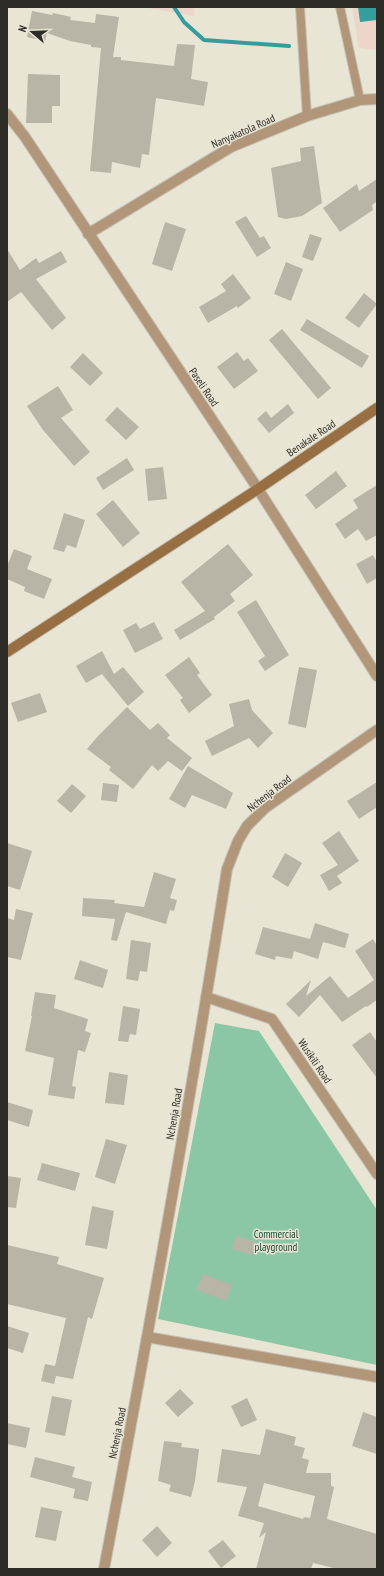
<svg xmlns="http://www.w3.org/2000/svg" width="384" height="1576" viewBox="0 0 384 1576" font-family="'PT Sans Narrow',sans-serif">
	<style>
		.education { fill: #ecd6c9 }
		.green { fill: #8bc7a5 }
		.water { fill: #369d9e }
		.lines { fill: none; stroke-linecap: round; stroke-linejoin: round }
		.stream { stroke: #369d9e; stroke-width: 4 }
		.building { fill: #b8b5a6; fill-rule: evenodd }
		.lane-casing { stroke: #c4c0b2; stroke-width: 10 }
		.street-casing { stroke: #c4c0b2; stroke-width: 12 }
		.secondary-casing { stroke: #c4c0b2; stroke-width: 12 }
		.lane { stroke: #b29679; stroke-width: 8 }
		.street { stroke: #b29679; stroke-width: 10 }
		.secondary { stroke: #976f43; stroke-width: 10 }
		.labels { text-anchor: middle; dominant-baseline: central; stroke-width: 3; stroke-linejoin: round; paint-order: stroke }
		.street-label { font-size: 11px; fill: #2e2c26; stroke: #e9e5d5 }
		.park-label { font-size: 11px; fill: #153e2a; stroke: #e9e5d5 }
	</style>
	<rect width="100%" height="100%" fill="#e9e5d5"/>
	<!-- education -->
	<path class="education" d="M142,7H195L194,16Z
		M352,7H377V50L359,48Z"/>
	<!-- green -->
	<path class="green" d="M215,1023L259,1031L377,1210V1365L158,1319Z"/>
	<!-- water -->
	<path class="water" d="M358,7H377V20L360,22Z"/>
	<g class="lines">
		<!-- stream -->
		<path class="stream" d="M174,7L184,22L204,40L289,46"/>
	</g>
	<!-- building -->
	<path class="building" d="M32,11L52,15L53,13L71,17L70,20L95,23L96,14L119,17L113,57H121V60L174,66L177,44L195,45L191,79L208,82L204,106L156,98L149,155L142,154L140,168L112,162L111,173L90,171L101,48L91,47V45L70,41L47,33L45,41L27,37Z
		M28,74L60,75V106H52V123H26Z
		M314,146L322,203L302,216L286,219L278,217L271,168L301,161L300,148Z
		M377,179V201L372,205L373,210L340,232L323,208L357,184L359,191Z
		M246,216L260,238L264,236L271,248L257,257L235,222Z
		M165,222L186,229L172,271L152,264Z
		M310,234L322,238L313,261L302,257Z
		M7,249L20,270L36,258L39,263L61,251L67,262L36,279L66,318L52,330L21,292L7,302Z
		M286,262L303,269L291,301L274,294Z
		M233,274L251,298L238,308L237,306L208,323L199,307L226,291L221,284Z
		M364,293L377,304L359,328L345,318Z
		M307,319L369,356L362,368L300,330Z
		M282,329L331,388L318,399L269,340Z
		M237,352L244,361L248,358L258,371L234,389L217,367Z
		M83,353L103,373L90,386L70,367Z
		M58,386L73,410L61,418L90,452L74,466L43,430L27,406Z
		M288,404L294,413L269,433L257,419L266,411L271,418Z
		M117,407L139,427L126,440L105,420Z
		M127,458L134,470L103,490L96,478Z
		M163,467L167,499L148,501L145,469Z
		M336,471L347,486L316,509L305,495Z
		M377,485V535L366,541L358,529L345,539L335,524L358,508L353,500Z
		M113,500L140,533L123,547L96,514Z
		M64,513L85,520L76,548L67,545L64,552L53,549Z
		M228,544L253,575L230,594L235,601L214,617L215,619L180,640L174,630L205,611L181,582Z
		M14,549L32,556L27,569L52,579L44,599L24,591L25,587L7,579V566Z
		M373,555L377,562V578L367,584L356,564Z
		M256,600L289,655L265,671L258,661L265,656L237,612Z
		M154,622L163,639L135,653L123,630L136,623L140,629Z
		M102,651L114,674L123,667L144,692L128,706L102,674L86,683L76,666Z
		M189,657L200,673L197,675L212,695L189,713L180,700L183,698L165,675Z
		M299,667L317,670L306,728L288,724Z
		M40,693L47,712L18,722L11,703Z
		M249,699L252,710L273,733L258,748L249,738L212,756L205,741L234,726L229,704Z
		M127,707L150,730L158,723L170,735L167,738L192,758L182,771L168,761L158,771L152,765L133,789L109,770L111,767L87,749L98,736Z
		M188,766L233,793L226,809L192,795L185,808L169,799Z
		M377,782V807L359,819L347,801Z
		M103,783L119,785L117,802L101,800Z
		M72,784L86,796L71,813L57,801Z
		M339,831L359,861L337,876L342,883L329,891L320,875L338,865L322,843Z
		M7,843L32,851L20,890L7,886Z
		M285,853L302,863L288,887L272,877Z
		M154,872L176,879L170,898L177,900L174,911L170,910L166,924L126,912L117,941L111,940L115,919L82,916L83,898L115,900L114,903L144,907Z
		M16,909L33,913L21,960L7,957V918L14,920Z
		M315,923L349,934L345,948L323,942L318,959L294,951L292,959L276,956L275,960L255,954L263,927L310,939Z
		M373,939L377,946V1000L367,1007L366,1006L342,1022L320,995L299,1017L286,1004L311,980L306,996L330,976L348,998L374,980L355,951Z
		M131,940L151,943L147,972L140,971L138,981L126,979Z
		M80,960L108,970L103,988L74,979Z
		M35,992L56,995L54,1008L88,1019L85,1031L91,1033L85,1052L78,1050L72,1086L76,1087L74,1099L48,1095L54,1058L25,1051L32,1016H31Z
		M123,1006L140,1009L136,1035L130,1034L128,1042L118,1041Z
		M370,1032L377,1042V1078L352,1045Z
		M109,1072L128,1075L124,1105L105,1103Z
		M7,1102L33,1110L29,1127L7,1120Z
		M106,1139L127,1145L115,1184L95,1177Z
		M42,1163L80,1173L75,1191L37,1180Z
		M7,1176L21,1178L16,1208L7,1207Z
		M92,1206L114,1211L107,1249L85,1245Z
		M236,1236L256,1242L252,1255L232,1249Z
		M7,1245L59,1257L57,1264L104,1278L92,1319L88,1317L73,1379L56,1376L54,1384L41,1381L45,1364L55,1366L66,1318L7,1304Z
		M203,1274L232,1285L226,1301L197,1290Z
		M7,1326L29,1333L23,1353L7,1348Z
		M180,1389L194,1403L178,1417L165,1403Z
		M52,1396L72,1400L65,1436L45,1432Z
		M247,1398L257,1420L241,1427L231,1406Z
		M363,1412L377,1417V1454L352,1446Z
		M7,1423L30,1428L26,1448L7,1444Z
		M266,1429L296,1437L294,1445L305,1448L302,1458L309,1460L306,1473H331V1486L334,1487L327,1519L377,1534V1569H338L313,1563L311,1569H256L266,1532L259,1538L264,1523L238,1516L247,1487L217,1482L222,1449L260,1455ZM264,1483L315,1496L310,1518L304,1517L303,1519L258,1506Z
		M164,1441L182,1443L181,1447L199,1449L195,1481L191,1497L169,1491L171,1485L158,1481Z
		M35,1457L75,1467L72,1477L92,1482L88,1501L73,1498L75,1489L30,1477Z
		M41,1507L62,1511L56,1541L35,1537Z
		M157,1526L172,1543L157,1557L142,1540Z
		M223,1540L236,1556L221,1568L208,1551Z"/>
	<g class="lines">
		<defs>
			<path id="lane" d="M300,7L307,116
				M340,7L360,100"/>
			<path id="street" d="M7,114L25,137L258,489L377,676
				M88,234L231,147L307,116L360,100L377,99
				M206,997L272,1019L377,1174
				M147,1337L377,1377
				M104,1569C148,1336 190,1103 227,869L238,841L247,826L265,808L377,730"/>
			<path id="secondary" d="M7,652L258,489L377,408"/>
		</defs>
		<!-- lane casing -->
		<use href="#lane" class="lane-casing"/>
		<!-- street casing -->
		<use href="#street" class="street-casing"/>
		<!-- secondary casing -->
		<use href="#secondary" class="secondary-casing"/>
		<!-- lane -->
		<use href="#lane" class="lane"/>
		<!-- street -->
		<use href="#street" class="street"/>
		<!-- secondary -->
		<use href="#secondary" class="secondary"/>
	</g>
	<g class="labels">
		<!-- street labels -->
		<g class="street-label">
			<text transform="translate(243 131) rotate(-24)">Nanyakatola Road</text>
			<text transform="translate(204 387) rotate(56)">Paseli Road</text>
			<text transform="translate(311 438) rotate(-34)">Benakale Road</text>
			<text transform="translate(269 793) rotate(-38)">Nchenja Road</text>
			<text transform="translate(315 1061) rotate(56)">Wusikili Road</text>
			<text transform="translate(174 1114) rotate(-80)">Nchenja Road</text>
			<text transform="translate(117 1433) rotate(-79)">Nchenja Road</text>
		</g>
		<!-- park labels -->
		<g class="park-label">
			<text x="276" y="1234">Commercial<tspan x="276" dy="13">playground</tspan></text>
		</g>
	</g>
	<!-- border -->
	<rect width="384" height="1576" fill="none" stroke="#2e2c26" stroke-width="16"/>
	<!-- north arrow -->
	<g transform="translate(32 32) rotate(289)" stroke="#e9e5d5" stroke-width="3" paint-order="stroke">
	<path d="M0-3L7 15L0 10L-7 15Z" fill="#2e2c26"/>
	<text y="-6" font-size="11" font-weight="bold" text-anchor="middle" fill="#2e2c26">N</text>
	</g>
</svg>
